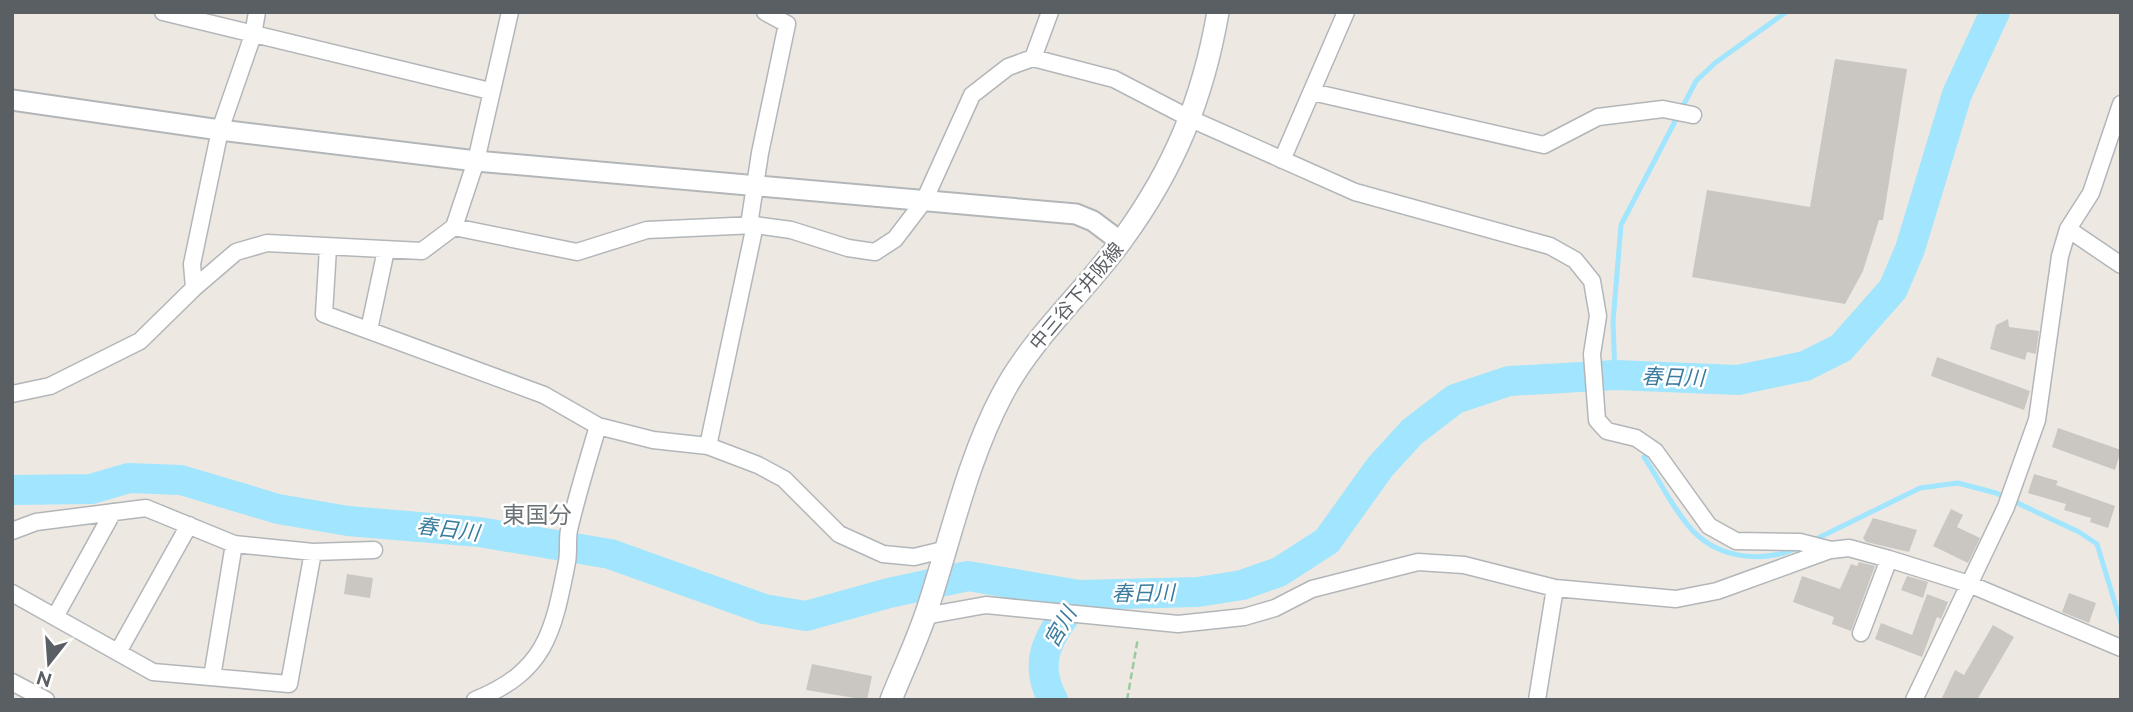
<svg xmlns="http://www.w3.org/2000/svg" width="2133" height="712" viewBox="0 0 2133 712" font-family="Raleway,'Noto Sans JP',sans-serif">
	<style>
		.lines { fill: none; stroke-linecap: round; stroke-linejoin: round }
		.stream { stroke: #a1e5fe; stroke-width: 5 }
		.river { stroke: #a1e5fe; stroke-width: 30 }
		.building { fill: #cac6c1 }
		.minor-casing { stroke: #b3b6b9; stroke-width: 19 }
		.tertiary-casing { stroke: #b3b6b9; stroke-width: 23 }
		.secondary-casing { stroke: #b4b8bc; stroke-width: 24 }
		.path { stroke: #9bcaa0; stroke-width: 2.5; stroke-dasharray: 7 3.5; stroke-linecap: butt }
		.minor { stroke: #fff; stroke-width: 16 }
		.tertiary { stroke: #fff; stroke-width: 19 }
		.secondary { stroke: #fff; stroke-width: 21 }
		.labels { text-anchor: middle; dominant-baseline: central; stroke-width: 5; stroke-linejoin: round; paint-order: stroke }
		.street-label { font-size: 19px; fill: #5a5f63; stroke: #fff }
		.water-label { font-size: 21px; font-style: italic; fill: #3a7b9e; stroke: #fff }
		.quarter-label { font-size: 23px; fill: #6b7275; stroke: #fff }
	</style>
	<rect width="100%" height="100%" fill="#ede9e2"/>
	<g class="lines">
		<!-- stream -->
		<path class="stream" d="M1615,375L1613,322L1621,225L1696,81L1715,63L1786,12
			M1644,457C1660,481 1674,511 1693,531C1721,560 1765,563 1800,547
			M1812,541L1920,488L1958,483L1996,493L2079,532L2097,544L2121,623"/>
		<!-- river -->
		<path class="river" d="M12,490L91,489L129,478L181,480L278,509L348,521L479,532L610,554L764,609L806,616L889,593L968,576L1079,595L1198,592L1242,585L1279,572L1327,541L1380,467L1412,432L1455,399L1509,381L1615,375L1738,380L1805,366L1841,348L1893,289L1910,249L1957,94L1995,12
			M1053,700C1029,656 1055,631 1079,595"/>
	</g>
	<!-- building -->
	<path class="building" d="M1835,59L1907,69L1883,220H1879L1863,271L1845,304L1692,277L1707,190L1810,207Z
		M2008,319L2009,327L2039,331L2036,354L2027,352L2025,360L1990,349L1996,325Z
		M1937,357L2030,391L2024,410L1931,376Z
		M2058,428L2121,450L2115,470L2052,447Z
		M2034,474L2058,481L2056,485L2115,506L2108,528L2090,522L2091,518L2064,510L2066,504L2028,493Z
		M1951,509L1963,515L1957,527L1980,538L1968,563L1933,546Z
		M1873,518L1917,530L1909,552L1866,542L1863,538Z
		M1859,562L1875,566L1851,631L1832,624L1834,617L1793,602L1802,576L1840,589L1851,564L1857,566Z
		M347,574L373,578L370,598L344,594Z
		M1907,576L1928,582L1923,598L1901,590Z
		M2069,593L2096,603L2089,623L2062,612Z
		M1927,594L1948,602L1941,619L1937,617L1922,657L1875,639L1881,623L1912,635Z
		M1993,625L2014,637L1977,700H1941L1955,670L1964,675Z
		M812,664L872,676L867,700L806,690Z"/>
	<g class="lines">
		<defs>
			<path id="minor" d="M163,12L490,91
				M1033,58L1050,12
				M1312,92L1544,145L1598,117L1663,109L1693,115
				M1282,160L1346,12
				M749,225L760,153L787,24L765,12
				M454,227L577,252L647,230L755,225L791,230L848,248L875,252L895,239L924,201L972,95L1008,67L1033,58L1114,79L1191,119L1355,192L1550,246L1575,260L1592,281L1598,316L1592,354L1597,420L1607,431L1636,438L1655,451L1709,526L1736,541L1800,542L1831,550L1849,548L1889,559L1969,584L2121,648
				M2068,229L2121,265
				M328,248L324,314L544,395L598,426L653,440L708,446L758,465L784,479L839,534L883,554L914,557L947,549
				M194,288L192,264L220,130L253,35L257,12
				M369,330L386,250
				M12,394L50,386L140,341L194,288L236,252L267,243L422,251L454,227L476,161L510,12
				M708,446L755,225
				M12,531L36,522L146,508L234,544L313,552L374,550
				M12,593L153,672L289,684L313,552
				M925,616L986,605L1178,624L1244,617L1275,608L1312,589L1418,562L1464,565L1555,588L1676,599L1717,591L1830,550
				M55,617L113,512
				M1861,633L1889,559
				M118,652L189,525
				M212,677L234,544
				M12,682L46,700
				M475,700C546,671 553,633 567,562C569,551 567,540 569,530C577,495 588,460 598,426
				M1537,700L1555,588
				M1914,700L2006,507L2037,420L2060,256L2068,229L2091,193L2121,104"/>
			<path id="tertiary" d="M12,100L220,130L476,161L1076,214L1093,221L1121,242"/>
			<path id="secondary" d="M891,700C904,667 920,635 930,601C952,533 968,459 1002,395C1033,336 1083,294 1122,240C1174,169 1203,99 1218,12"/>
		</defs>
		<!-- minor casing -->
		<use href="#minor" class="minor-casing"/>
		<!-- tertiary casing -->
		<use href="#tertiary" class="tertiary-casing"/>
		<!-- secondary casing -->
		<use href="#secondary" class="secondary-casing"/>
		<!-- path -->
		<path class="path" d="M1127,700L1138,638"/>
		<!-- minor -->
		<use href="#minor" class="minor"/>
		<!-- tertiary -->
		<use href="#tertiary" class="tertiary"/>
		<!-- secondary -->
		<use href="#secondary" class="secondary"/>
	</g>
	<g class="labels">
		<!-- street labels -->
		<g class="street-label">
			<text transform="translate(1076 296) rotate(-50)">中三谷下井阪線</text>
		</g>
		<!-- water labels -->
		<g class="water-label">
			<text transform="translate(1673 377) rotate(2)">春日川</text>
			<text transform="translate(448 529) rotate(7)">春日川</text>
			<text transform="translate(1143 593) rotate(-1)">春日川</text>
			<text transform="translate(1060 627) rotate(-60)">宮川</text>
		</g>
		<!-- quarter labels -->
		<g class="quarter-label">
			<text x="537" y="514">東国分</text>
		</g>
	</g>
	<!-- border -->
	<rect width="2133" height="712" fill="none" stroke="#5a5f63" stroke-width="28"/>
	<!-- north arrow -->
	<g transform="translate(49 663) rotate(197)" stroke="#ffffff" stroke-width="5" paint-order="stroke">
	<path d="M0-5L12 26L0 18L-12 26Z" fill="#5a5f63"/>
	<text y="-10" font-size="19" font-weight="bold" text-anchor="middle" fill="#5a5f63">N</text>
	</g>
</svg>
